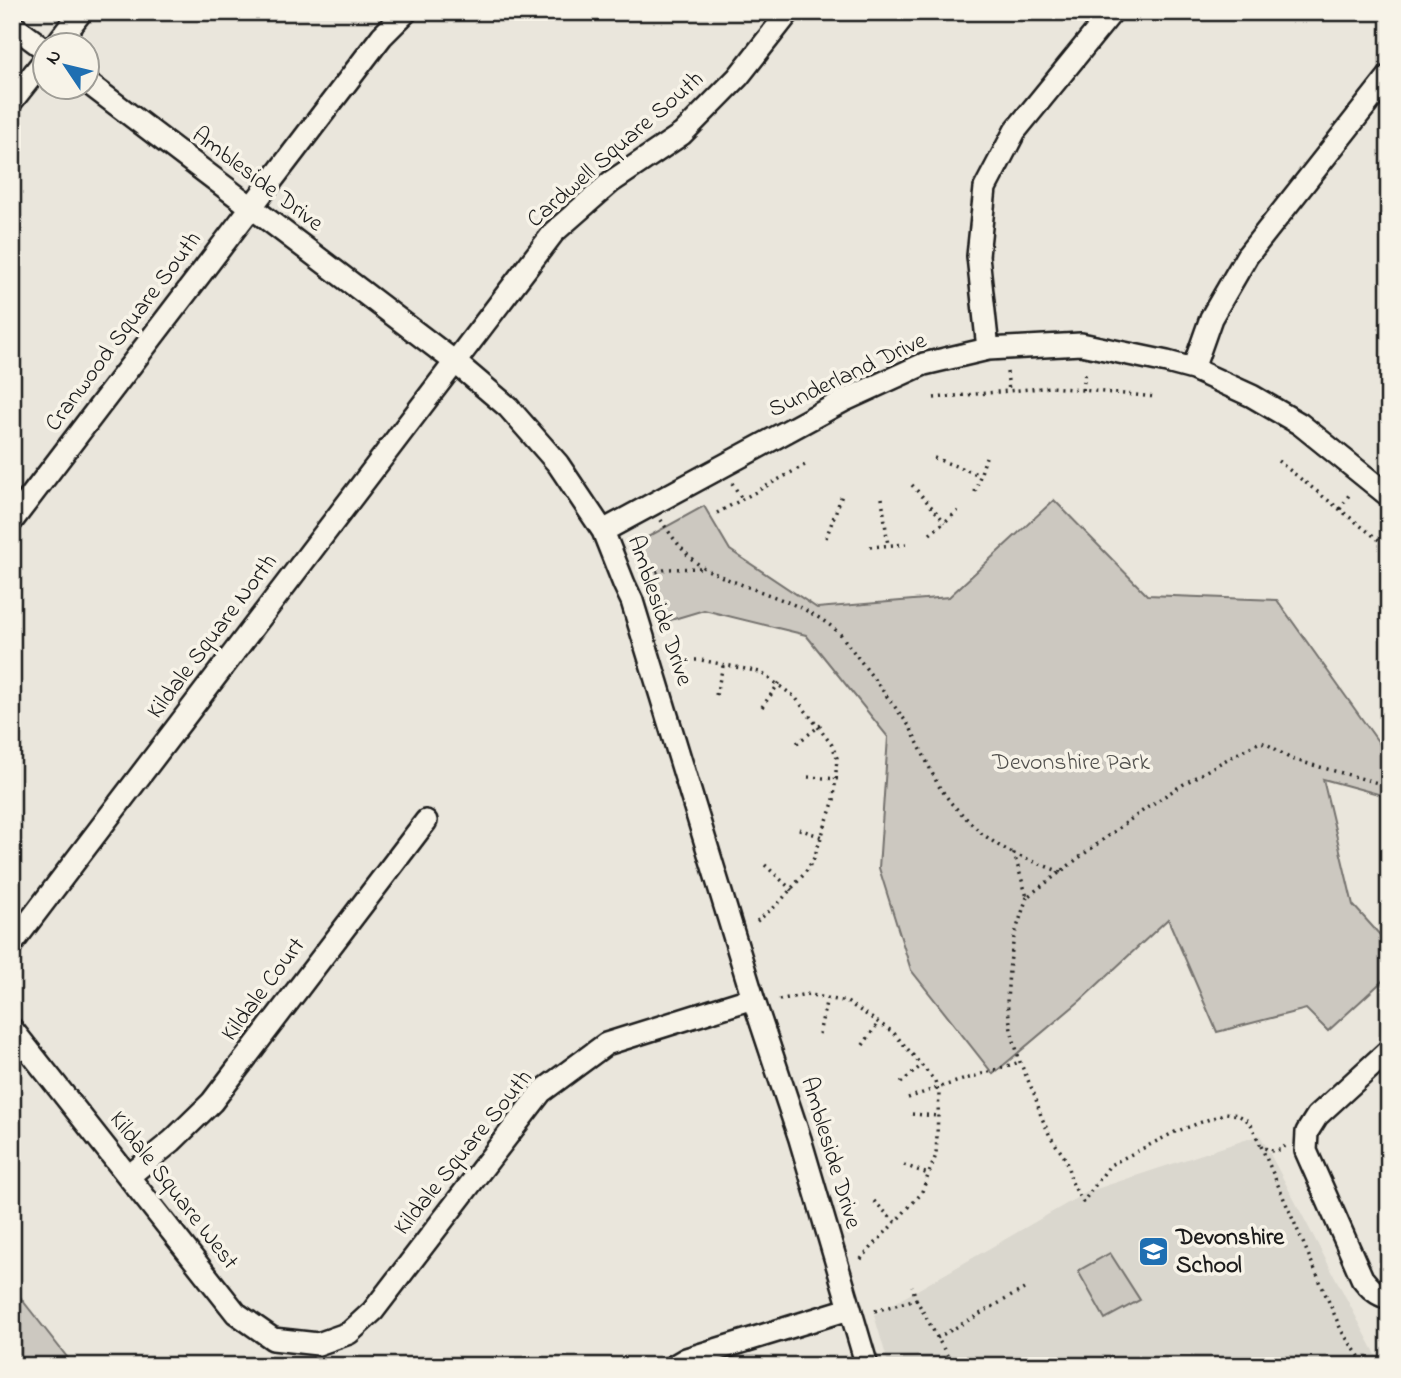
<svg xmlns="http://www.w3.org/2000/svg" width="1401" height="1378" viewBox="0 0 1401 1378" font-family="'Indie Flower',sans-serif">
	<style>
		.built { fill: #dad7ce }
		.green { fill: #ccc8c0; stroke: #74726e; stroke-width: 2 }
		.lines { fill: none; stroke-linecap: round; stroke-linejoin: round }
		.street-casing { stroke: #1c1c1c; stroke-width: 26 }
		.path { stroke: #1c1c1c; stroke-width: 3.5; stroke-dasharray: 2 5; stroke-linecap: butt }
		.street { stroke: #f7f3e8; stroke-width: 21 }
		.labels { text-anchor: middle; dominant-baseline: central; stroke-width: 7; stroke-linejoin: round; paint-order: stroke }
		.street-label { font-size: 24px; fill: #1c1c1c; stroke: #f7f3e8 }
		.park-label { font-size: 24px; fill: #51504d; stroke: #f7f3e8 }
		.poi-label { font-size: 24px; font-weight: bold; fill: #1c1c1c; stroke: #f7f3e8; text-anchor: start }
	</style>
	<rect width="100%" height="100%" fill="#eae6dc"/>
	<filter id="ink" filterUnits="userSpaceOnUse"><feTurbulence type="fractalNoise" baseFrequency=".0143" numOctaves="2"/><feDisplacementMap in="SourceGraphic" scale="14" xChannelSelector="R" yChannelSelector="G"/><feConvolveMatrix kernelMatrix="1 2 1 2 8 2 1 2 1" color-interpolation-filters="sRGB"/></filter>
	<g filter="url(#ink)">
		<!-- built -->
		<path class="built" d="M1260,1135L1382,1366H889L874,1315L1087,1192Z"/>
		<!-- green -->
		<path class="green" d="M1054,500L1147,595L1277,600L1389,757V797L1323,779L1353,905L1389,945V975L1328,1031L1306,1009L1217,1032L1168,919L1081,1000L993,1074L911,970L879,868L888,737L806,635L704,610L664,622L640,559L638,548L644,539L704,506L730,550L817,608L949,597Z
			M1110,1253L1140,1300L1105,1319L1078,1271Z
			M12,1287L74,1366H12Z"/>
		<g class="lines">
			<defs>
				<path id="street" d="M12,25L46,50
					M55,46L81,12
					M88,83L455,362L508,407L558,464L603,531L624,584L632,601L753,998L800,1139L867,1366
					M12,101L46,58
					M988,349L978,256L985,188L1015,131L1112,12
					M1193,369L1211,318L1247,256L1389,76
					M12,521L382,36L406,12
					M603,531L843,401L924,364L988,349L1081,344L1167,362L1193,369L1252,396L1300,424L1389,496
					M12,944L554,232L611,182L682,134L738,77L789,12
					M12,1029L236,1313L273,1339L318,1344L349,1333L373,1311L541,1092L606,1044L753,998
					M1389,1050L1317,1116L1307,1132L1306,1151L1362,1278C1369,1287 1376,1295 1389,1298
					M129,1176L172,1141L212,1102L426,821
					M674,1366L686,1359L849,1309"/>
			</defs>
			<!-- street casing -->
			<use href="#street" class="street-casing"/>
			<!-- path -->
			<path class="path" d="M1007,372L1009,391
				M1083,390L1085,371
				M934,398L1051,387L1156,397
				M934,458L980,475
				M1278,461L1389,548
				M732,483L742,499
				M912,485L945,522
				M975,492L986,457
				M882,498L888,546
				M1340,509L1349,495
				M717,513L805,465
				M661,520C671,536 688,559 704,568C748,592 804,599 841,635L910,727L938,785L952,804L981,833L998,845L1014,854
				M930,534L958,511
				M826,538L842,495
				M870,547L906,544
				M643,576L667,569L700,568
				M674,660H701L760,672L795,697L832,745L837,758L834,800L814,858L805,873L777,905L756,922
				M716,695L724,662
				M762,707L780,682
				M797,743L821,725
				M808,777L840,779
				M799,829L825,838
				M765,865L792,890
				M1061,872L1014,854L1027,897C1066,868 1104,838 1144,810C1181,784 1221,762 1260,742C1272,745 1280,753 1291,759L1389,786
				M1027,897L1014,937L1009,970L1007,1002L1011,1030L1020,1062L1035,1096L1041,1116L1050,1136L1065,1158L1073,1185L1083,1202L1110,1165L1175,1132L1226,1113L1238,1115L1250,1122L1260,1144L1269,1151L1281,1150L1287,1144
				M779,1000L806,994L847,1002L893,1032L935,1081L939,1094L936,1155L921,1194L860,1260
				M819,1034L827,998
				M863,1045L879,1022
				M901,1083L922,1065
				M908,1098L937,1088L1020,1062
				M912,1114L938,1116
				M1261,1146L1342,1332L1366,1366
				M904,1165L928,1174
				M874,1201L895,1222
				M916,1299L953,1366
				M875,1311L916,1299L912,1286
				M937,1338L1024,1289"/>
			<!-- street -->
			<use href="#street" class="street"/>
		</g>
	</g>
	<!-- icons -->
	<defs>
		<symbol id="school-square" viewBox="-11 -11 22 22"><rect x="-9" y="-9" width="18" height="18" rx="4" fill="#1f6fb2" stroke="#f7f3e8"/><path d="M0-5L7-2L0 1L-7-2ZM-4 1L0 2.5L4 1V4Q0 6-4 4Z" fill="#fff"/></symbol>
	</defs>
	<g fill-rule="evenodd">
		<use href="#school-square" x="1136" y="1234" width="35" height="35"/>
	</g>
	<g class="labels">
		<!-- street labels -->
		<g class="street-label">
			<text transform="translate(616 150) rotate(-41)">Cardwell Square South</text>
			<text transform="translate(257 180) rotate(37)">Ambleside Drive</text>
			<text transform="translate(124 332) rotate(-53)">Cranwood Square South</text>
			<text transform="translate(848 376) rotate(-25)">Sunderland Drive</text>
			<text transform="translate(659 611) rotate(71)">Ambleside Drive</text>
			<text transform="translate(213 637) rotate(-53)">Kildale Square North</text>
			<text transform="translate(264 990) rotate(-53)">Kildale Court</text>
			<text transform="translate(464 1153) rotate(-51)">Kildale Square South</text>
			<text transform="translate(830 1153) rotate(73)">Ambleside Drive</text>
			<text transform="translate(173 1191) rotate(52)">Kildale Square West</text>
		</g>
		<!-- park labels -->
		<g class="park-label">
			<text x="1071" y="763">Devonshire Park</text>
		</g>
		<!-- poi labels -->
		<g class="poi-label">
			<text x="1176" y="1238">Devonshire<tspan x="1176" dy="28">School</tspan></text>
		</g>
	</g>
	<!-- margin -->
	<rect width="1401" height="1378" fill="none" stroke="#f7f3e8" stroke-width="42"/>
	<rect x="21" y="21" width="1359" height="1336" fill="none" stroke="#1c1c1c" stroke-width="2.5" filter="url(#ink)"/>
	<!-- north arrow -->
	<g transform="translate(66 66) rotate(305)"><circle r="33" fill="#f7f3e8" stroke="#9f9d96" stroke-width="2"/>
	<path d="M0-5L12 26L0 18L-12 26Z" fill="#1f6fb2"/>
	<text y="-10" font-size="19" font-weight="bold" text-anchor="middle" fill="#1c1c1c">N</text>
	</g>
</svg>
